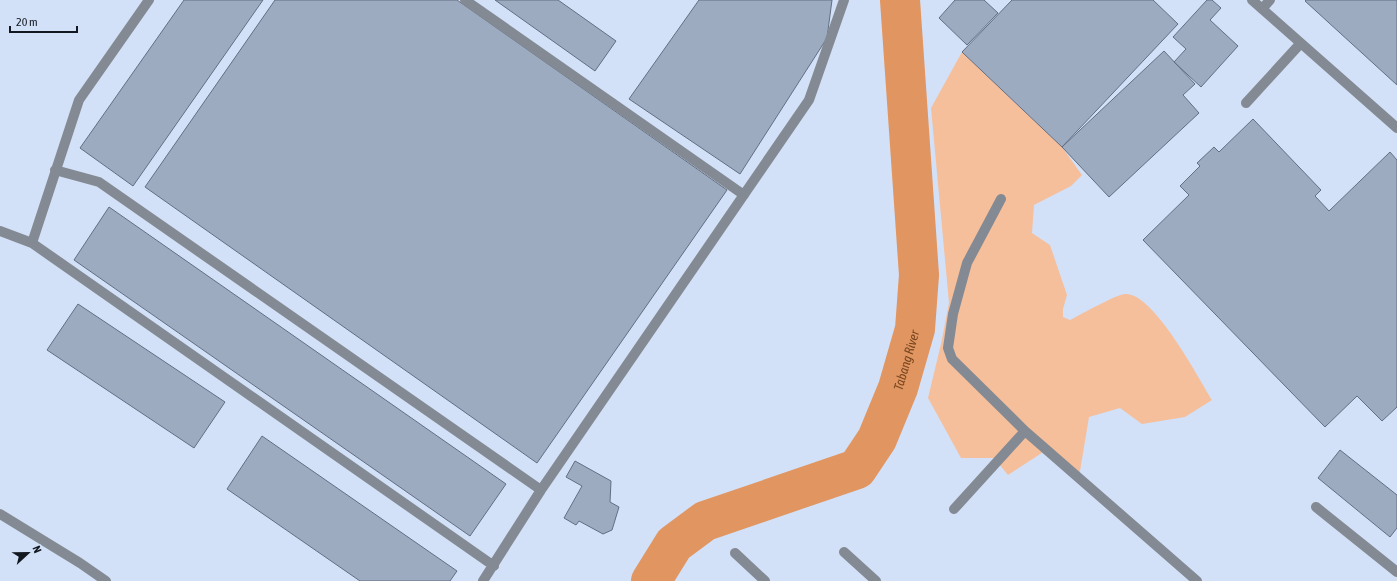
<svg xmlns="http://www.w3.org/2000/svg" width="1397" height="581" viewBox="0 0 1397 581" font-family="'Asap Condensed',sans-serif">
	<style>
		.green { fill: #f5bf9c }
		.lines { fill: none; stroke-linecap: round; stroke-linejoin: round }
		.river { stroke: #e19560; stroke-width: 40 }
		.building { fill: #9dabc1; stroke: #626e83 }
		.service { stroke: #848a93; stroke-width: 10 }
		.labels { text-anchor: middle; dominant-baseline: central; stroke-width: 3; stroke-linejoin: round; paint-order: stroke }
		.water-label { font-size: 13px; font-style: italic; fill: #77451f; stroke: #d2e1f8 }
	</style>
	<rect width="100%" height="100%" fill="#d2e1f8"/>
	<!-- green -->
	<path class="green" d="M962,52L1062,147L1082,175L1071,186L1034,205L1032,233L1050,245L1067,295L1063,309V317L1070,320C1080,315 1117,294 1125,294C1153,292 1198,377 1212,400L1185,417L1142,424L1120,408L1089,417L1079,477L1048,449L1008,475L994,458H961L928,398L941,344L949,303L931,108Z"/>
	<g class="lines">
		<!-- river -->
		<path class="river" id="s1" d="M651,581L674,544L705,521L857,469L877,439L898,388L915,329L919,275L900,0"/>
	</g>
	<!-- building -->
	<path class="building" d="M184,0H263L133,186L80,148Z
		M275,0H457L727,190L537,463L145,187Z
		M495,0H558L616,41L595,71Z
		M699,0H832L827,38L740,174L629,99Z
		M955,0H984L998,13L967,45L939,18Z
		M1012,0H1153L1178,24L1062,147L962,52Z
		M1207,0H1212L1221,8L1210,20L1238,46L1201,87L1174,62L1186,49L1173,37Z
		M1397,0V85L1305,1L1306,0Z
		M1164,51L1195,84L1183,95L1199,113L1109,197L1062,147Z
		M1253,119L1321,190L1315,196L1329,211L1390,152L1397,160V407L1382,421L1357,396L1325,427L1143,240L1189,195L1180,186L1200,166L1197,163L1214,147L1219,152Z
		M109,207L506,484L470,536L74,260Z
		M78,304L225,402L194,448L47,350Z
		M262,436L457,571L450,581H360L227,489Z
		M1340,450L1397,495V528L1390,537L1318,478Z
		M575,461L611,481L610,502L619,507L612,530L603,534L579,521L576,525L564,518L582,486L566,477Z"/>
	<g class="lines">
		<!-- service -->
		<path class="service" d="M465,0L744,195
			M1252,0L1397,128
			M1262,9L1270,0
			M1246,103L1300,44
			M55,170L99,182L541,490
			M1001,199L967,263L953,314L948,348L952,359L1025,431L1197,581
			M0,231L32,243L494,566
			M32,243L79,100L149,0
			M1316,507L1397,572
			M954,509L1025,431
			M0,514L80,563L106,581
			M844,552L876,581
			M735,553L765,581
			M483,581L541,490L809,100L844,0"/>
	</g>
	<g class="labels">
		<!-- water labels -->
		<g class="water-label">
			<text stroke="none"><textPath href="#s1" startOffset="363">Tabang River</textPath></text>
		</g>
	</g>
	<!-- north arrow -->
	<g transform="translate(28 553) rotate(68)" stroke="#d2e1f8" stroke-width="3" paint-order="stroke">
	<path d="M0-3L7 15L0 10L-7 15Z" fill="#131820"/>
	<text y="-6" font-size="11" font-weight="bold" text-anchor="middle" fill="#131820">N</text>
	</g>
	<!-- scale -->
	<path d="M10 26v6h67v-6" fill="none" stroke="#131820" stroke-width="2"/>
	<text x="16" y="26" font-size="12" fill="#131820" stroke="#d2e1f8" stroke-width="3" paint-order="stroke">20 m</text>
</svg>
